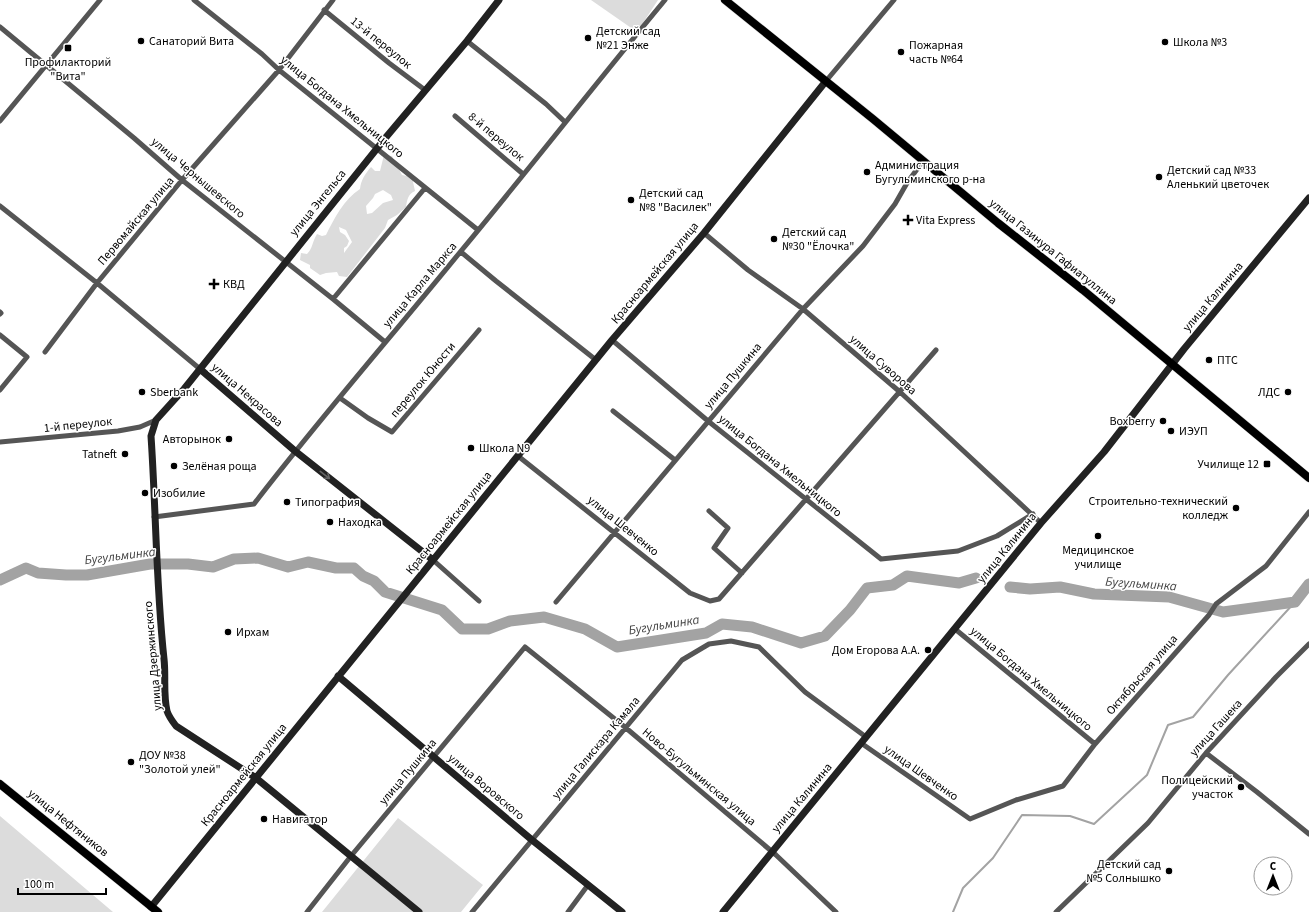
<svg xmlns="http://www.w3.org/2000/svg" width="1309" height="912" viewBox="0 0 1309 912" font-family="'Source Sans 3',sans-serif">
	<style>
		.green { fill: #dcdcdc; fill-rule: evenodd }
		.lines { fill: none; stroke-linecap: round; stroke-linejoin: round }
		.stream { stroke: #a3a3a3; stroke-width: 2 }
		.river { stroke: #a3a3a3; stroke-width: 11 }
		.primary-casing { stroke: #dbdbdb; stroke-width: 9 }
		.street { stroke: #555; stroke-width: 5 }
		.secondary { stroke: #222; stroke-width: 7 }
		.primary { stroke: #000; stroke-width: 8 }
		.oneway { stroke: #646464 }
		.poi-dot { fill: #000; stroke: #fff; stroke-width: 1.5 }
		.labels { text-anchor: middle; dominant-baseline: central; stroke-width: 3; stroke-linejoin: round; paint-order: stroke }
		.poi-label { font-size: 12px; fill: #000; stroke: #fff; text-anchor: start }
		.street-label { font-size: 12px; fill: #000; stroke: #fff }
		.water-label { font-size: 13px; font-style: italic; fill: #444; stroke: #fff }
	</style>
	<rect width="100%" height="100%" fill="#fff"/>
	<!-- green -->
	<path class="green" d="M591,0H658L637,32Z
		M384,155L392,156L402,175L411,177L414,179L413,182L415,191C408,194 407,200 406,207L397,215L388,220L385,228L347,277L339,276L337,272L326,273L320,275L310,268V265L300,260L301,253L307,254C313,248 312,242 317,234L322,236L326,235C334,219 344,199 360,189C361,180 365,174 371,167L375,171H380ZM383,190L391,195L393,200L383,203L372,213L367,214L366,206L373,198L375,194ZM339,227L346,230L352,242L344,253V248L347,246L349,241L345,235L340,232Z
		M0,816L113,912H0Z
		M398,818L483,885L461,912H322Z"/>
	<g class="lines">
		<!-- stream -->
		<path class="stream" d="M953,912L963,888L993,858L1022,815L1070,816L1094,824L1147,775L1168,725L1193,717L1228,675L1295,602"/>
		<!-- river -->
		<path class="river" d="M0,580L26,568L38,573L66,575H87L150,564H188L213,567L234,559L258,558L288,567L308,562L336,568H354L363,576L374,581L385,592L442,610L462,629H488L510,621L544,617L585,629L617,647L706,633L722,624L752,627L801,643L825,636L850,610L867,588L893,585L907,576L959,583L976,578
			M1010,587L1030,589L1060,587L1094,594L1169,597L1223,612L1295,602L1309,584"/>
		<defs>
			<path id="primary" d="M725,0L873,119L998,223L1083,290L1309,478
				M0,784L158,912"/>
		</defs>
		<!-- primary casing -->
		<use href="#primary" class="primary-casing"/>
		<!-- street -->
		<path class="street" d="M194,0L262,54L279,70L478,230
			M324,10L389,63L425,90
			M0,27L134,138L182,180L333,299L385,342
			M467,41L546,104L565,122
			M826,81L894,0
			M455,116L523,174
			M0,121L100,0
			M0,206L97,283L200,369
			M704,233L748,270L803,309L900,392L1041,523
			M461,252L496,281L596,360
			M333,299L425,188
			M0,312L1,313L0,314
			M0,335L27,357L0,390
			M612,340L708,421L881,559L958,551L997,536L1033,514
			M45,352L97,283L182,180L279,70L333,0
			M340,398L368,418L392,432L479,330
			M613,411L675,460
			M0,442L118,431L140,427L156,420
			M518,456L690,593L710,601L719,599L936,350
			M709,511L728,528L714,548L742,573
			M154,517L254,504C320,418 392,336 461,251C530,168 596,83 665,0
			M433,560L479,601
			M556,602L803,309L863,246L895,204L907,183L923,161
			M955,629L1095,744
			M861,743L970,819L1016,800L1063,786L1095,744L1209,615L1216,604L1266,566L1309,512
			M1206,753L1257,792L1309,834
			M307,912L351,856L525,647L626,728L776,855L836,912
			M472,912L682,660L709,644L731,641L759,647L805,692L866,737
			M568,912L588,885
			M1056,912L1148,823L1206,753L1276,677L1309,644"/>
		<!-- secondary -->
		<path class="secondary" d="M200,369L295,451L433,560
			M338,676L532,840L622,912
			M151,907L612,340L704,233L826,81
			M419,912L256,778L176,726C173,722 169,717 167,711C163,694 166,676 164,659C156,585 156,510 151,436L156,420L184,389L387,136L467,41L499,0
			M723,912L1041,523L1104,452L1184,349L1309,198"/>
		<!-- primary -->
		<use href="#primary" class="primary"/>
	</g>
	<!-- one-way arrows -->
	<defs><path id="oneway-shaft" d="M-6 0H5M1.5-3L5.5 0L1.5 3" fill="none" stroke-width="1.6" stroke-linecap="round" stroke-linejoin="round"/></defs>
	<use class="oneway" href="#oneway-shaft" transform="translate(325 475) rotate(38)"/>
	<!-- markers -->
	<g class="poi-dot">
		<circle cx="588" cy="38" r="4"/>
		<circle cx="141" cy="41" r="4"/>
		<circle cx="1165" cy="42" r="4"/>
		<rect x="64" y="44" width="8" height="8" rx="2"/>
		<circle cx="901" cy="52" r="4"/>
		<circle cx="867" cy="172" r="4"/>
		<circle cx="1159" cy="177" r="4"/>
		<circle cx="631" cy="200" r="4"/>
		<path d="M906 214h4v4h4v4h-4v4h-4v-4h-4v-4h4z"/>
		<circle cx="774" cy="239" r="4"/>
		<path d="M212 278h4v4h4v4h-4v4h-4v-4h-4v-4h4z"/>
		<circle cx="1209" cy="360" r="4"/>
		<circle cx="142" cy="392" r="4"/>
		<circle cx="1288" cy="392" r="4"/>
		<circle cx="1163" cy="421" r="4"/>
		<circle cx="1171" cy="431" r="4"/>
		<circle cx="229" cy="439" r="4"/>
		<circle cx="471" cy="448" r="4"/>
		<circle cx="125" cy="454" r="4"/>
		<rect x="1263" y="460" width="8" height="8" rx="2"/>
		<circle cx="174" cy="466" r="4"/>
		<circle cx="145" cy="493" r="4"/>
		<circle cx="287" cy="502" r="4"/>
		<circle cx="1236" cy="508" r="4"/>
		<circle cx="330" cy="522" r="4"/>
		<circle cx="1098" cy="536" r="4"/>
		<circle cx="228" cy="632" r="4"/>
		<circle cx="928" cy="650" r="4"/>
		<circle cx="131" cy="762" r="4"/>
		<circle cx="1241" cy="787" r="4"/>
		<circle cx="264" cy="819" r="4"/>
		<circle cx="1169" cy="871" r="4"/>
	</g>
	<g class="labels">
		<!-- poi labels -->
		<g class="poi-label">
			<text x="596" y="31">Детский сад<tspan x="596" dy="14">№21 Энже</tspan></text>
			<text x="149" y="41">Санаторий Вита</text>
			<text x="1173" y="42">Школа №3</text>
			<text x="909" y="45">Пожарная<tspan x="909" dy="14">часть №64</tspan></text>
			<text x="68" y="62" text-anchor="middle">Профилакторий<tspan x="68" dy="14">"Вита"</tspan></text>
			<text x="875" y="165">Администрация<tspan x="875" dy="14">Бугульминского р-на</tspan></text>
			<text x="1167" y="170">Детский сад №33<tspan x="1167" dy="14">Аленький цветочек</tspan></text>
			<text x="639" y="193">Детский сад<tspan x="639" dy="14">№8 "Василек"</tspan></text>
			<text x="916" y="220">Vita Express</text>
			<text x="782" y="232">Детский сад<tspan x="782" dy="14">№30 "Ёлочка"</tspan></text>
			<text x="223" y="284">КВД</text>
			<text x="1217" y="360">ПТС</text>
			<text x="150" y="392">Sberbank</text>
			<text x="1280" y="392" text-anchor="end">ЛДС</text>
			<text x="1155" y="421" text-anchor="end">Boxberry</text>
			<text x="1179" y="431">ИЭУП</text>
			<text x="221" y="439" text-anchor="end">Авторынок</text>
			<text x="479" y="448">Школа N9</text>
			<text x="117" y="454" text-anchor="end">Tatneft</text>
			<text x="1259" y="464" text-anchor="end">Училище 12</text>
			<text x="182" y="466">Зелёная роща</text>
			<text x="153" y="493">Изобилие</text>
			<text x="1228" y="501" text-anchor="end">Строительно-технический<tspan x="1228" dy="14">колледж</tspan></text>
			<text x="295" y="502">Типография</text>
			<text x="338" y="522">Находка</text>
			<text x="1098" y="550" text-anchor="middle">Медицинское<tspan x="1098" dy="14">училище</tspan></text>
			<text x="236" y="632">Ирхам</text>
			<text x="920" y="650" text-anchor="end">Дом Егорова А.А.</text>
			<text x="139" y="755">ДОУ №38<tspan x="139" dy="14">"Золотой улей"</tspan></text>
			<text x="1233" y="780" text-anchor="end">Полицейский<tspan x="1233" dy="14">участок</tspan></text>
			<text x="272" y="819">Навигатор</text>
			<text x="1161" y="864" text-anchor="end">Детский сад<tspan x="1161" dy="14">№5 Солнышко</tspan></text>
		</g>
		<!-- street labels -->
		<g class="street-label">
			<text transform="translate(381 43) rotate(39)">13-й переулок</text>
			<text transform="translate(342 107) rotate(39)">улица Богдана Хмельницкого</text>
			<text transform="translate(496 137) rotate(40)">8-й переулок</text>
			<text transform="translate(198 178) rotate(40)">улица Чернышевского</text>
			<text transform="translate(318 203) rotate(-51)">улица Энгельса</text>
			<text transform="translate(136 221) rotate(-50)">Первомайская улица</text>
			<text transform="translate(1053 252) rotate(39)">улица Газинура Гафиатуллина</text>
			<text transform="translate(655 273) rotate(-50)">Красноармейская улица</text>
			<text transform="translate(420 285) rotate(-50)">улица Карла Маркса</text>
			<text transform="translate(1213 297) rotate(-50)">улица Калинина</text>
			<text transform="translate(883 365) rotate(41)">улица Суворова</text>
			<text transform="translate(733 376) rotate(-50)">улица Пушкина</text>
			<text transform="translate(423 380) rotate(-50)">переулок Юности</text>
			<text transform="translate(247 395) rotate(41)">улица Некрасова</text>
			<text transform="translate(78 425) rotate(-6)">1-й переулок</text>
			<text transform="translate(780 466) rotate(39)">улица Богдана Хмельницкого</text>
			<text transform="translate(449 523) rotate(-51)">Красноармейская улица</text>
			<text transform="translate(623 526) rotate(39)">улица Шевченко</text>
			<text transform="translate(1007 548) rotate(-51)">улица Калинина</text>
			<text transform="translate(153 656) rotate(-95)">улица Дзержинского</text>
			<text transform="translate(1142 675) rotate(-49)">Октябрьская улица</text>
			<text transform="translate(1031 679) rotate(40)">улица Богдана Хмельницкого</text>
			<text transform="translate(1216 728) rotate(-48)">улица Гашека</text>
			<text transform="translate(596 748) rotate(-50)">улица Галискара Камала</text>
			<text transform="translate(408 772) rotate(-50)">улица Пушкина</text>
			<text transform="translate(921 773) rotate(35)">улица Шевченко</text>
			<text transform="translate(244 775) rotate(-51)">Красноармейская улица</text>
			<text transform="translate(699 777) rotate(40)">Ново-Бугульминская улица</text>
			<text transform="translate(486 787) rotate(40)">улица Воровского</text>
			<text transform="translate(802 798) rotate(-50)">улица Калинина</text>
			<text transform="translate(68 823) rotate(39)">улица Нефтяников</text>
		</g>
		<!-- water labels -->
		<g class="water-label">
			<text transform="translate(120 556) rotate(-7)">Бугульминка</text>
			<text transform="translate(1141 584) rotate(4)">Бугульминка</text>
			<text transform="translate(664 625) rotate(-9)">Бугульминка</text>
		</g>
	</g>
	<!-- north arrow -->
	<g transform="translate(1273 876)"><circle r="19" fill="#ffffff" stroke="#999999"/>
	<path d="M0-3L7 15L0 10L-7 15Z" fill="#000000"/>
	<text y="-6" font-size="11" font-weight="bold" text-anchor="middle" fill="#000000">С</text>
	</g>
	<!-- scale -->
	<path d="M18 888v6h88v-6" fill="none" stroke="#000000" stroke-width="2"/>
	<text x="24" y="888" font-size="12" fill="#000000" stroke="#ffffff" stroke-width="3" paint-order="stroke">100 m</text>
</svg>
